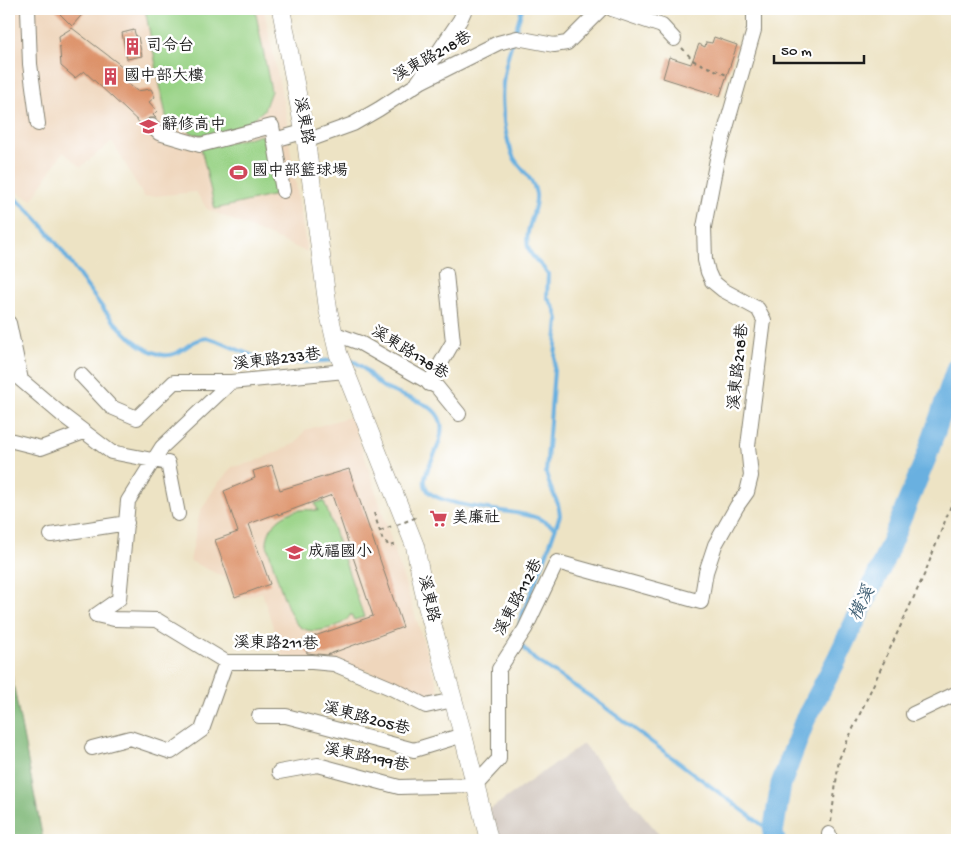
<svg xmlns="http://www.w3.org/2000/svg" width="966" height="849" viewBox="0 0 966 849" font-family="'Gochi Hand','LXGW WenKai TC',sans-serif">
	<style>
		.built { fill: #efd6bc }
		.industrial { fill: #cdc2b9 }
		.green { fill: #99d386; stroke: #5a7851 }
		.forest { fill: #7ab573; stroke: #4b6848 }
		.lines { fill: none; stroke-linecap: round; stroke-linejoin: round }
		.stream { stroke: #69b0e0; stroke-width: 4 }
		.river { stroke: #69b0e0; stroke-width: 21 }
		.building { fill: #dd936b }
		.minor-casing { stroke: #848070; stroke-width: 16 }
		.major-casing { stroke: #848070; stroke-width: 19 }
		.path { stroke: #848070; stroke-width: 2; stroke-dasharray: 4 4; stroke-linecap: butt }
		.minor { stroke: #fff; stroke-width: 14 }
		.major { stroke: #fff; stroke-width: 18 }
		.path-bridge { stroke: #848070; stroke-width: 2; stroke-dasharray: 4 4; stroke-linecap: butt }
		.labels { text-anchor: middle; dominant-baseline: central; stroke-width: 5; stroke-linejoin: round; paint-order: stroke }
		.poi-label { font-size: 16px; fill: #1c1c1c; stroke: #fff; text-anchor: start }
		.street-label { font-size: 16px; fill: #1c1c1c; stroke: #fff }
		.water-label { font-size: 18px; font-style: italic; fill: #3f5f74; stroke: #fff }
	</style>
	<rect width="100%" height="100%" fill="#fff"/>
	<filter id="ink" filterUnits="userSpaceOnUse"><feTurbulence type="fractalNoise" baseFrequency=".02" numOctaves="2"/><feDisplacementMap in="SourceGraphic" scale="10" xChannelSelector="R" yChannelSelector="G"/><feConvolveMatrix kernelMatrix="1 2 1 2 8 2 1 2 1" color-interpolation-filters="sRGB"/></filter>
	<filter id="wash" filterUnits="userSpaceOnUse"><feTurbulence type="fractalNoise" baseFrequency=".0096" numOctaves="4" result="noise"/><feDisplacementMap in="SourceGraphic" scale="20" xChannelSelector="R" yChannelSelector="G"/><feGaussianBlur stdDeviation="1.12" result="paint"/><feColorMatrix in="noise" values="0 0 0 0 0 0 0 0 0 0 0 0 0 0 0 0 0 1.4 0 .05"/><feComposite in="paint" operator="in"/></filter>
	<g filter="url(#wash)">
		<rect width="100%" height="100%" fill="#ede3c4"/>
		<!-- built -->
		<path class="built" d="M9,9H264L286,115L288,136L307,252L207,209L196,192L144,197L112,141L81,167L63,152L32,200L9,189Z
			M352,416L440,694L419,696L367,671L282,656L262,592L235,601L226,578L190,561L200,512L215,487L232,467L254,462L296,443L305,430Z"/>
		<!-- industrial -->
		<path class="industrial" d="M583,744L664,840H498L489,810Z"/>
		<!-- green -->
		<path class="green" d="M145,9H255L271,91L264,110L246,125L211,136L194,134L182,128L169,131Z
			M262,135L276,195L215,209L201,148Z
			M324,501L364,617L354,620L351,614C346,623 336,627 326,629C315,632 305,632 297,624C287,614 272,561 267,545C267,519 294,505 318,511L315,503Z"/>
		<!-- forest -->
		<path class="forest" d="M9,662L43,840H9Z"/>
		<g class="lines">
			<!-- stream -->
			<path class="stream" d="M514,35L522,9
				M512,42C502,74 499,99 506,133C508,141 510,151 514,158C521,170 534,179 536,194C538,212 522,232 529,250C533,260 543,265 548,274L547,297L555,309L558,319L546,473L550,486L558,504L560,515L544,561L521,617L519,629
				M9,194C28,207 43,225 57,244C81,275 121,348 163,355C181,358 189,338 208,338C225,343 241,352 259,358C284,365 310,362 336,360
				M346,360C360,360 369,375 379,384C397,399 435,398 441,423C446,449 415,475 428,491C442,507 509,510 531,516C540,518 548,523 555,528
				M520,644L534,659L594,699L773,833"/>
			<!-- river -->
			<path class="river" d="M775,840L773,833L781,784L805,720L838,657L881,567L926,458L957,367"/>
		</g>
		<g id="blocks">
			<!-- building -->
			<path class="building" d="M55,9H87L72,26Z
				M72,28L127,70L131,75L126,82L137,91L151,89L155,97L149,102L157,111L153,115L156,118H149L141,124L84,71L75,78L61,66L59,36Z
				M134,30L136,37H138L142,56L127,59L122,33Z
				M714,37L737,45L720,96L663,78L669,57L691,64L699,44L705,47L706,42L712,43Z
				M272,465L280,490L349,469L403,627L327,655L307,653L303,640L373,616L332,495L278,515V513L249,524L270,584L235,597L215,540L238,532L224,491L255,478L253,471Z"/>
		</g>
	</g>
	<g filter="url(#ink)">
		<use href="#blocks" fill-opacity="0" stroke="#848070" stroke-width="1"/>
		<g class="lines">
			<defs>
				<path id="minor" d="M28,9L30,64L38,124
					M612,9L662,26L674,39
					M418,82L460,20L465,9
					M152,126L159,133L200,145L272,126L283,191
					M274,140L303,132
					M306,141L353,124L379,109L422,81L498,43L517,38L554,45L567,43L601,9
					M9,323L21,380L61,414L111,452L168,463L178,514
					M333,333L360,343L437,387L459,414
					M345,371L231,382L162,447L128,501L119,599L96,615L114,619L157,620L226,662H312L334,664L393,689L426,706L453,700
					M81,375L111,407L137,418L174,382H231
					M429,384L453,342L446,274
					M9,440L41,448L84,432
					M51,535L127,523
					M913,714L957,693
					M259,716H286L414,750L463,735
					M92,748L130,738L171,752L202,730L226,662
					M279,772L318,765L399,787L475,785L499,759V669L525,629L557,562L701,602L706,572L715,545L737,506L747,492L751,476L748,446L764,320L758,309L723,290L712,281L708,272L705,260L704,227L717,159L754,30V9
					M829,834L830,840"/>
				<path id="major" d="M281,9L306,141L328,309L338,353L415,546L426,602L463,735L489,840"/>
			</defs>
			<!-- minor casing -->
			<use href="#minor" class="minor-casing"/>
			<!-- major casing -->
			<use href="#major" class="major-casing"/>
			<!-- path -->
			<path class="path" d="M682,48L694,61L729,76
				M374,513L383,541L387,543L388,546L398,544
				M380,531L392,526
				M831,822L839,759L925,573L957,490"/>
			<!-- minor -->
			<use href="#minor" class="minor"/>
			<!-- major -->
			<use href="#major" class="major"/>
			<!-- path-bridge -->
			<path class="path-bridge" d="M397,525L417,517"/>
		</g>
	</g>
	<!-- icons -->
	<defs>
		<symbol id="building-bare" viewBox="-9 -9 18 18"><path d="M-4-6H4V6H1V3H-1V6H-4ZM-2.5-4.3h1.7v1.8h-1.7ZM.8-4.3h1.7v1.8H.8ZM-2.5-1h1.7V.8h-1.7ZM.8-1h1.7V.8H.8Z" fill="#d1495b" stroke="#fff" stroke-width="2.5" paint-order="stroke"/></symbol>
		<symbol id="school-bare" viewBox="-9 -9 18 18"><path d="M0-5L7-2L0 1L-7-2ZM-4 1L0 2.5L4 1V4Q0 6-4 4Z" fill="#d1495b" stroke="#fff" stroke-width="2.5" paint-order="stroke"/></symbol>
		<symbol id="stadium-bare" viewBox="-9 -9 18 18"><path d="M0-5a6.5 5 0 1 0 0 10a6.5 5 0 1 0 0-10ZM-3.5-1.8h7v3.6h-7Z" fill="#d1495b" stroke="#fff" stroke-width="2.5" paint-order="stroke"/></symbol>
		<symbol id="supermarket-bare" viewBox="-9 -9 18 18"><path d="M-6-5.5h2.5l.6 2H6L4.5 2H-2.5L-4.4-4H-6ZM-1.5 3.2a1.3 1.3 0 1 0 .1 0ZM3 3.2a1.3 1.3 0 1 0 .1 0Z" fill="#d1495b" stroke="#fff" stroke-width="2.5" paint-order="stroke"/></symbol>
	</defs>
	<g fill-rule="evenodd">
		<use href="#building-bare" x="120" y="34" width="25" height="25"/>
		<use href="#building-bare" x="98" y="64" width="25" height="25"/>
		<use href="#school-bare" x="136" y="114" width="25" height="25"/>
		<use href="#stadium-bare" x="226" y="160" width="25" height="25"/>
		<use href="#supermarket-bare" x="426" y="506" width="25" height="25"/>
		<use href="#school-bare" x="282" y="540" width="25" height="25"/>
	</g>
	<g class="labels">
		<!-- poi labels -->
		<g class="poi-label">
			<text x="146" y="47">司令台</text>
			<text x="124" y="77">國中部大樓</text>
			<text x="162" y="126">辭修高中</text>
			<text x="252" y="172">國中部籃球場</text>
			<text x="452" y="519">美廉社</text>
			<text x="308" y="553">成福國小</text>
		</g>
		<!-- street labels -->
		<g class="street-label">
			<text transform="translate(433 58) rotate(-29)">溪東路218巷</text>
			<text transform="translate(302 121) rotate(80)">溪東路</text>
			<text transform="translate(409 354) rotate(32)">溪東路178巷</text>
			<text transform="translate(277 361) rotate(-7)">溪東路233巷</text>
			<text transform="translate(740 367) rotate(-84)">溪東路218巷</text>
			<text transform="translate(520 598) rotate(-62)">溪東路112巷</text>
			<text transform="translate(427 599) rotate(77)">溪東路</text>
			<text transform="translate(276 645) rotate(1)">溪東路211巷</text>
			<text transform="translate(366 720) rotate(15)">溪東路205巷</text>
			<text transform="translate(366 759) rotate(12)">溪東路199巷</text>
		</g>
		<!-- water labels -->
		<g class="water-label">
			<text transform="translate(863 604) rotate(-64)">橫溪</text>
		</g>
	</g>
	<!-- margin -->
	<rect width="966" height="849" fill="none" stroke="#fff" stroke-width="30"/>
	<!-- scale -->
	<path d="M774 55v8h90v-8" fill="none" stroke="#1c1c1c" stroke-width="2.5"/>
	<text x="781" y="55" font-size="15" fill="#1c1c1c" stroke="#ffffff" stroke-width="4" paint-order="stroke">50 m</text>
</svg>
